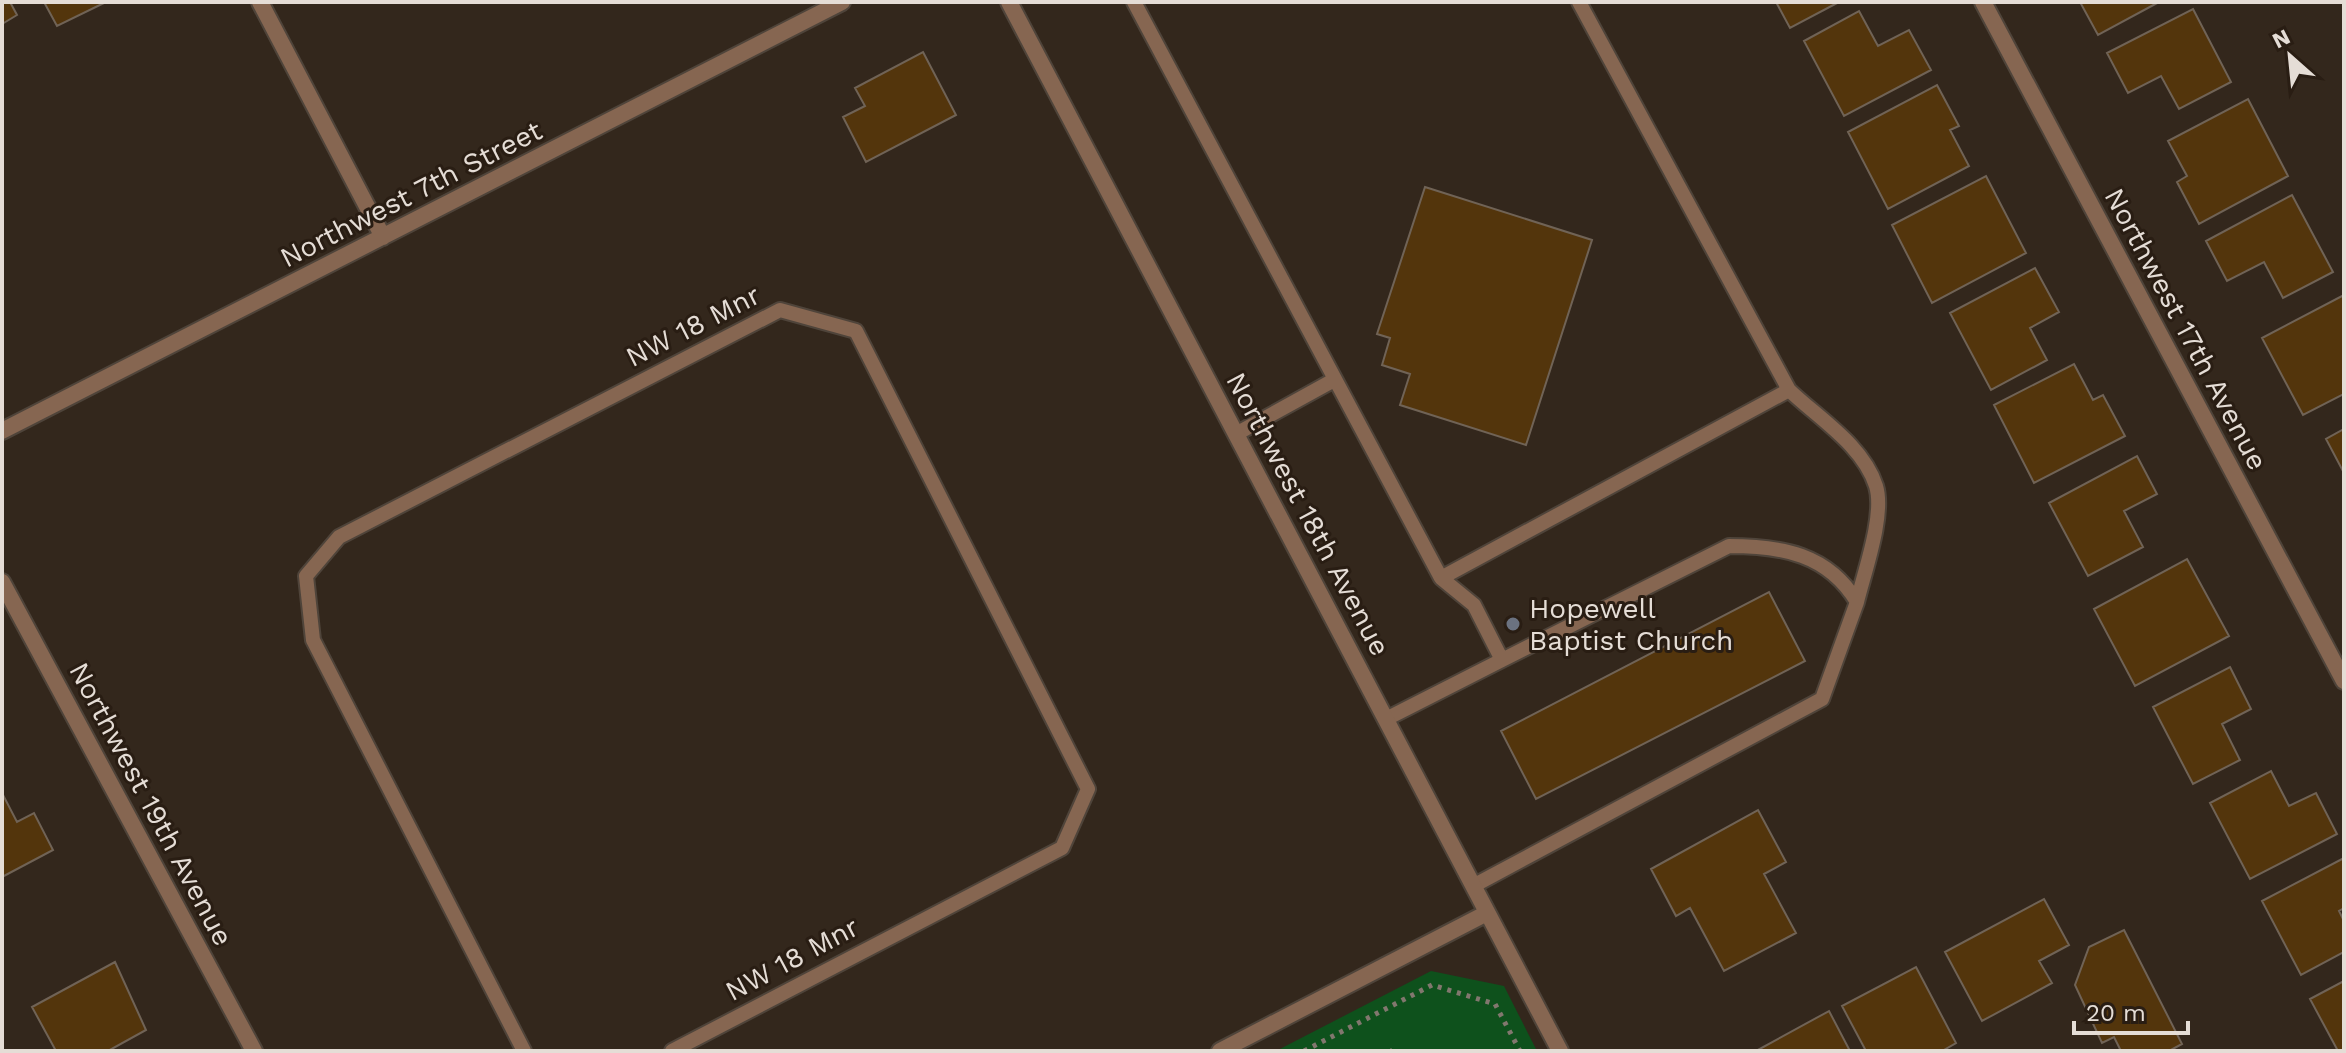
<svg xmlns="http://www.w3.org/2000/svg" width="2346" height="1053" viewBox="0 0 2346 1053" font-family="'Work Sans',sans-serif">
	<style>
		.green { fill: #0e511c }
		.building { fill: #53350c; stroke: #706356; stroke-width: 2 }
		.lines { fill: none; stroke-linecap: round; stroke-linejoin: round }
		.service-casing { stroke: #4f443a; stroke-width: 18 }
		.minor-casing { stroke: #4f443a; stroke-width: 20 }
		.path { stroke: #81776e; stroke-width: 5; stroke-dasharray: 4 6; stroke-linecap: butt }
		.service { stroke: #866651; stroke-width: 14 }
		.minor { stroke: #866651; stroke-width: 16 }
		.worship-dot { fill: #6b7280; stroke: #291d13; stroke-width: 3 }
		.labels { text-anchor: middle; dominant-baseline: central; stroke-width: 6; stroke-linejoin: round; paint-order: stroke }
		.street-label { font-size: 28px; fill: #e5ddd6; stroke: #291d13 }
		.poi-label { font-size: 28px; fill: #e5ddd6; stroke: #291d13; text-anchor: start }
	</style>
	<rect width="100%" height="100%" fill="#33271c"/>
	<!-- green -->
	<path class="green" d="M1431,971L1504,986L1537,1051H1276Z"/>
	<!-- building -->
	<path class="building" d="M2,2H10L17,15L2,24Z
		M44,2H106L57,26Z
		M1776,2H1839L1790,28Z
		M2080,2H2159L2098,35Z
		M2193,9L2231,82L2179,109L2161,76L2128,93L2107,53Z
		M1859,11L1878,46L1909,30L1931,70L1844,116L1804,41Z
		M923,52L956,115L866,162L843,117L865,106L855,88Z
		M1937,85L1959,126L1950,130L1969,166L1888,209L1848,132Z
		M2248,99L2288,176L2199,224L2177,182L2187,176L2168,141Z
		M1986,176L2026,253L1932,303L1892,225Z
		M1425,187L1592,240L1526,445L1400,405L1410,374L1382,365L1390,338L1377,334Z
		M2292,195L2333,272L2283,298L2264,262L2227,281L2206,241Z
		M2035,268L2059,312L2030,328L2047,360L1991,390L1950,313Z
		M2344,295V394L2303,415L2262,338Z
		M2074,364L2093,400L2103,395L2125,436L2034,483L1994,405Z
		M2344,429V473L2326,439Z
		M2137,456L2157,494L2124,511L2143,547L2088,576L2049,503Z
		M2187,559L2229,636L2135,686L2094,609Z
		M1769,592L1805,661L1536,799L1501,731Z
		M2230,667L2251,709L2222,724L2240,760L2193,784L2153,707Z
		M2271,771L2289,806L2316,793L2337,834L2250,879L2210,803Z
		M2,793L17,822L34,813L53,850L2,877Z
		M1758,810L1786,862L1764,874L1796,933L1724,971L1690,908L1676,916L1651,869Z
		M2344,858V908L2339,911L2344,921V952L2301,975L2262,901Z
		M2044,899L2069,945L2039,961L2052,983L1982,1021L1945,952Z
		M2124,930L2182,1044L2169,1051H2121L2114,1037L2102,1043L2075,985L2089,947Z
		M115,962L146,1030L108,1051H56L32,1007Z
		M1916,967L1956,1043L1942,1051H1866L1842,1006Z
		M2344,981V1051H2338L2310,999Z
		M1829,1011L1850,1051H1756Z"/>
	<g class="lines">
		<defs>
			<path id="service" d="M1134,2L1441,578L1789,390L1579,2
				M1789,390C1818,418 1863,445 1876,486C1885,515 1864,573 1857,602
				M1236,434L1334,380
				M1441,578L1474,605L1502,660L1729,546C1782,546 1828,554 1857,602L1822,699L1473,886
				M1386,719L1502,660
				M524,1051L313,640L306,576L339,537L780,310L856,331L1088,789L1062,848L672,1051"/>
			<path id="minor" d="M260,2L383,237
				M1009,2L1560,1051
				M1983,2L2344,681
				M2,431L842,2
				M2,582L254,1051
				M1220,1051L1487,913"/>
		</defs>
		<!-- service casing -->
		<use href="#service" class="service-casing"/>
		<!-- minor casing -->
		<use href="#minor" class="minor-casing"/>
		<!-- path -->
		<path class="path" d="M1304,1051L1432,985L1495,1004L1520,1051
			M1390,1051H1392"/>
		<!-- service -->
		<use href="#service" class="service"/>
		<!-- minor -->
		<use href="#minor" class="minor"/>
	</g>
	<!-- markers -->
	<circle class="worship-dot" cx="1513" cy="624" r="8"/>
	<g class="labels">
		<!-- street labels -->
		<g class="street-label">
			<text transform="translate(411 194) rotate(-27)">Northwest 7th Street</text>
			<text transform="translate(693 326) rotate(-27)">NW 18 Mnr</text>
			<text transform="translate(2186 329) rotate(62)">Northwest 17th Avenue</text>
			<text transform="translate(1308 514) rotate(62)">Northwest 18th Avenue</text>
			<text transform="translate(151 804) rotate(62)">Northwest 19th Avenue</text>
			<text transform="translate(792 959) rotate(-28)">NW 18 Mnr</text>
		</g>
		<!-- poi labels -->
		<g class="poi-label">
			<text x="1529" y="608">Hopewell<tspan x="1529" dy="32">Baptist Church</tspan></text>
		</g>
	</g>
	<!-- border -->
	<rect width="2346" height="1053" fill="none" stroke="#e5ddd6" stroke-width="8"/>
	<!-- north arrow -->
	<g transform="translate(2290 56) rotate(333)" stroke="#291d13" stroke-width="6" paint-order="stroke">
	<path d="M0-6L14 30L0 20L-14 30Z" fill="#e5ddd6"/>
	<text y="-12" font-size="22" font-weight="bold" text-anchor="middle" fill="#e5ddd6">N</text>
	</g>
	<!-- scale -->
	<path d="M2074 1021v12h114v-12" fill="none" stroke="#e5ddd6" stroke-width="4"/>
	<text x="2086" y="1021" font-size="24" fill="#e5ddd6" stroke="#291d13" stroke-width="6" paint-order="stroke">20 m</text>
</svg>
